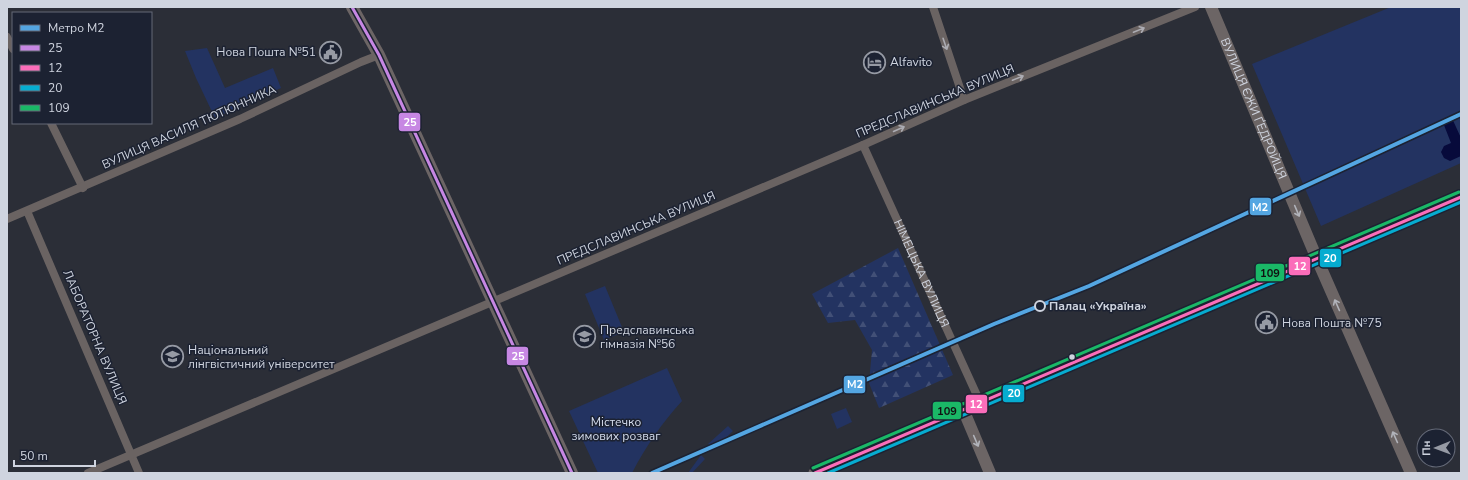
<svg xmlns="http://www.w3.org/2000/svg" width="1468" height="480" viewBox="0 0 1468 480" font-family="'Nunito Sans',sans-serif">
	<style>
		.green { fill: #233361 }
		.forest { fill: url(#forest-firs) }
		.water { fill: #070a3b }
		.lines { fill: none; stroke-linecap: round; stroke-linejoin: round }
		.street { stroke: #6a6362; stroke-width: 8 }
		.secondary { stroke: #6c6565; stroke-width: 12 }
		.primary { stroke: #6b6464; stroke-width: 13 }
		.bus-1-casing { stroke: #1c2232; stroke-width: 6 }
		.bus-2-casing { stroke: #1c2232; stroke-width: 6 }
		.bus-3-casing { stroke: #1c2232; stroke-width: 6 }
		.bus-4-casing { stroke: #1c2232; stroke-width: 6 }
		.bus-1 { stroke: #c787e3; stroke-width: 3 }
		.bus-2 { stroke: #fb6dba; stroke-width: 3 }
		.bus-3 { stroke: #06acd0; stroke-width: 3 }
		.bus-4 { stroke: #1ab867; stroke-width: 3 }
		.metro-1-casing { stroke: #1c2232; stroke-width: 7 }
		.metro-1 { stroke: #54a6e2; stroke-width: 4 }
		.oneway { stroke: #acacb3 }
		.oneway2 { stroke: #b1b3ba }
		.stop-dot { fill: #1c2232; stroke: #cfd4df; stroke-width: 2 }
		.bus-dot { fill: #cfd4df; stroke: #1c2232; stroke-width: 1.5 }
		.labels { text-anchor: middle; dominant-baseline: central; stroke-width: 3; stroke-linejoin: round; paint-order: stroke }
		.poi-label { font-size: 12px; fill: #cfd4df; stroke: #1c2232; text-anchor: start }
		.street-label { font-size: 12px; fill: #cfd4df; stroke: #1c2232 }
		.stop-label { font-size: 12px; font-weight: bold; fill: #cfd4df; stroke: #1c2232; text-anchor: start }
		.park-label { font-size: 12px; fill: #d5ddee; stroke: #1c2232 }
		.line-badge { stroke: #1c2232; stroke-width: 1.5 }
		.badge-label { font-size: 11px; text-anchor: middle; font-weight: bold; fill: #fff }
		.pale-badge-label { font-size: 11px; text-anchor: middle; font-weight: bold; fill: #111 }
	</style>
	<defs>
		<pattern id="forest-firs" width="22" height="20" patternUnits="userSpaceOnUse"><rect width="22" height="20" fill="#233361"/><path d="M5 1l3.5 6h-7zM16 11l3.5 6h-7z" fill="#425077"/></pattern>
	</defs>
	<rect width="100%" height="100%" fill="#2b2e37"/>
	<!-- green -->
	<path class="green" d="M1391,7H1461V163L1321,226L1252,64Z
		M207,48L225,88L273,68L281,88L215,118L196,78L185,51Z
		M605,286L624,332L604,340L585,294Z
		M667,368L682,401C662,423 646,446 632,473H598L569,411Z
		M846,408L852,422L837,429L831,414Z
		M728,426L733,431L713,450L708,444Z
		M701,455L705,459L692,473H688Z"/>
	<!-- forest -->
	<path class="forest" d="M898,248L953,375L879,408L869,383L872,350L855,320L828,323L812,294Z"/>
	<!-- water -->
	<path class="water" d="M1451,116L1461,138V156L1450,161L1444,158L1441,152L1444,146L1451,143L1442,120Z"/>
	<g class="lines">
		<!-- street -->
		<g class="street">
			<path d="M933,7L964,100"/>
			<path d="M7,37L13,49"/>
			<path d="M51,123L83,188"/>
			<path id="s1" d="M863,145L980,402"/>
			<path d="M27,211L139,473"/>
			<path d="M7,219L240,119L361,62L379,55"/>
			<path d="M88,473L863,145L964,100L1195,7"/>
		</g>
		<!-- secondary -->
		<g class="secondary">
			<path d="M352,7L379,55L572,473"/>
			<path id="s2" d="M1211,7L1317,259L1411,473"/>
			<path d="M963,409L990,473"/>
		</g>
		<!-- primary -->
		<path class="primary" d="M815,473L1461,197"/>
		<defs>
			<path id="bus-1" d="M352,7L379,55L572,473"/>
			<path id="bus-2" d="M815,473L1461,197"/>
			<path id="bus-3" d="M828,473L1461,202"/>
			<path id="bus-4" d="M813,468L1459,192"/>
		</defs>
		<!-- bus-1 casing -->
		<use href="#bus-1" class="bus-1-casing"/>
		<!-- bus-2 casing -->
		<use href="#bus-2" class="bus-2-casing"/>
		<!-- bus-3 casing -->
		<use href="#bus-3" class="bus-3-casing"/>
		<!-- bus-4 casing -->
		<use href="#bus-4" class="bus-4-casing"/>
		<!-- bus-1 -->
		<use href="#bus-1" class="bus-1"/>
		<!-- bus-2 -->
		<use href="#bus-2" class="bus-2"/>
		<!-- bus-3 -->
		<use href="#bus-3" class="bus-3"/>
		<!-- bus-4 -->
		<use href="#bus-4" class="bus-4"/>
		<defs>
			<path id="metro-1" d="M652,473L994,324L1089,286L1461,114"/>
		</defs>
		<!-- metro-1 casing -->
		<use href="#metro-1" class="metro-1-casing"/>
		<!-- metro-1 -->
		<use href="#metro-1" class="metro-1"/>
	</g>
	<!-- one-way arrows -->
	<defs><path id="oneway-shaft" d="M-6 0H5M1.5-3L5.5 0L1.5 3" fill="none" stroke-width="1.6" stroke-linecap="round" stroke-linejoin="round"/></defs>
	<g class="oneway">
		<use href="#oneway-shaft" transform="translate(1139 30) rotate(-22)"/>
		<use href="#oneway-shaft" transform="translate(945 44) rotate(71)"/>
		<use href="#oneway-shaft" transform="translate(1018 78) rotate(-22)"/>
		<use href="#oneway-shaft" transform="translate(899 129) rotate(-24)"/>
	</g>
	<g class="oneway2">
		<use href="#oneway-shaft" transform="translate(1297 211) rotate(67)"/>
		<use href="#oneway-shaft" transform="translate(1337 305) rotate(-114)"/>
		<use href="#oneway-shaft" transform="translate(1395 437) rotate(-114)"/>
		<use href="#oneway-shaft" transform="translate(976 441) rotate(67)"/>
	</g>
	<!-- icons -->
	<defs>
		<symbol id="civic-ring" viewBox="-11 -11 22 22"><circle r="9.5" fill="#1c2232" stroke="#969aa4" stroke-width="1.5"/><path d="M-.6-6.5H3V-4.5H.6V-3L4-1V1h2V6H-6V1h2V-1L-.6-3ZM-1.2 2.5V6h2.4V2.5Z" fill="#969aa4"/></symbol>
		<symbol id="hotel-ring" viewBox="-11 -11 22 22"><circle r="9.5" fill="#1c2232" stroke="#969aa4" stroke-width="1.5"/><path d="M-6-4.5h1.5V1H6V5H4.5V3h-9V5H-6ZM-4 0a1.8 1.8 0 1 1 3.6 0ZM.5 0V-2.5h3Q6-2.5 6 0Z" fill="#969aa4"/></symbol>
		<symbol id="school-ring" viewBox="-11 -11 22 22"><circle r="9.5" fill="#1c2232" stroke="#969aa4" stroke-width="1.5"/><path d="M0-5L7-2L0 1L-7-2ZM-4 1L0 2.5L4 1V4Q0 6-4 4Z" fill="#969aa4"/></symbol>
		<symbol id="university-ring" viewBox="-11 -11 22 22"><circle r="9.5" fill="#1c2232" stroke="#969aa4" stroke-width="1.5"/><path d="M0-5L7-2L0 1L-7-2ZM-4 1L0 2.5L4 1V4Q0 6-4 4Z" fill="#969aa4"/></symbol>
	</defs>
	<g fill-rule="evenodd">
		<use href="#civic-ring" x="318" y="40" width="25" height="25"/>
		<use href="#hotel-ring" x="862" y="50" width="25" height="25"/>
		<use href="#civic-ring" x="1254" y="310" width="25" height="25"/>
		<use href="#school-ring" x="572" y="324" width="25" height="25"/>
		<use href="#university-ring" x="160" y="344" width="25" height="25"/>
	</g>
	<!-- markers -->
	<circle class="stop-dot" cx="1040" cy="306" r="5"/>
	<circle class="bus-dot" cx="1072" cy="357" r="3.5"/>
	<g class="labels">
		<!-- poi labels -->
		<g class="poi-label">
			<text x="316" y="52" text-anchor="end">Нова Пошта №51</text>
			<text x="890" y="62">Alfavito</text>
			<text x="1282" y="323">Нова Пошта №75</text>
			<text x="600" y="330">Предславинська<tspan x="600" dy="14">гімназія №56</tspan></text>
			<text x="188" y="350">Національний<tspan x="188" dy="14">лінгвістичний університет</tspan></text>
		</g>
		<!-- street labels -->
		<g class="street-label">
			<text transform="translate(935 101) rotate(-23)">ПРЕДСЛАВИНСЬКА ВУЛИЦЯ</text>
			<text stroke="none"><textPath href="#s2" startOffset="110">ВУЛИЦЯ ЄЖИ ҐЕДРОЙЦЯ</textPath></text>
			<text transform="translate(189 127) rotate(-24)">ВУЛИЦЯ ВАСИЛЯ ТЮТЮННИКА</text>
			<text transform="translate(636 228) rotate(-23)">ПРЕДСЛАВИНСЬКА ВУЛИЦЯ</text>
			<text stroke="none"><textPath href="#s1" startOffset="141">НІМЕЦЬКА ВУЛИЦЯ</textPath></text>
			<text transform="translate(95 337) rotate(67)">ЛАБОРАТОРНА ВУЛИЦЯ</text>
		</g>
		<!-- stop labels -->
		<g class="stop-label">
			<text x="1049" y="306">Палац «Україна»</text>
		</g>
		<!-- park labels -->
		<g class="park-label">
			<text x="616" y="422">Містечко<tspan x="616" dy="14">зимових розваг</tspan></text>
		</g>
	</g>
	<g class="line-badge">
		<rect x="398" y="112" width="23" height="20" rx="4" fill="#c787e3"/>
		<rect x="1249" y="197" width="23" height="19" rx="4" fill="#54a6e2"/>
		<rect x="1319" y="248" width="23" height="20" rx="4" fill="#06acd0"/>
		<rect x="1288" y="256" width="23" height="20" rx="4" fill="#fb6dba"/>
		<rect x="1255" y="263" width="30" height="19" rx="4" fill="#1ab867"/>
		<rect x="506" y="346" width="23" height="20" rx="4" fill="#c787e3"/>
		<rect x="843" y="375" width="23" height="19" rx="4" fill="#54a6e2"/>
		<rect x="1002" y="384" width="23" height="19" rx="4" fill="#06acd0"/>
		<rect x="965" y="394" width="23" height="20" rx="4" fill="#fb6dba"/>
		<rect x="932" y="401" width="30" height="19" rx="4" fill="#1ab867"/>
	</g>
	<g class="badge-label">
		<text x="410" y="126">25</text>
		<text x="1260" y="211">M2</text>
		<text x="1330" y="262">20</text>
		<text x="1300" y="270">12</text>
		<text x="518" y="360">25</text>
		<text x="855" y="388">M2</text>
		<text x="1014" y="397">20</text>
		<text x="976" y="408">12</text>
	</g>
	<g class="pale-badge-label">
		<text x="1270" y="277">109</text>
		<text x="947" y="415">109</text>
	</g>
	<!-- border -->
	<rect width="1468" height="480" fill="none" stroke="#cfd4df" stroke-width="16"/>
	<!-- legend -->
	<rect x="12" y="12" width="140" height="112" fill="#1c2232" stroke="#646977"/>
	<rect x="20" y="25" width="20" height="6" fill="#54a6e2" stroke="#646977"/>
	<text x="48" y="32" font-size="12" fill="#cfd4df">Метро M2</text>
	<rect x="20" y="45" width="20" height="6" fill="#c787e3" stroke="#646977"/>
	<text x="48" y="52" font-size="12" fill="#cfd4df">25</text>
	<rect x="20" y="65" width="20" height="6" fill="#fb6dba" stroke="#646977"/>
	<text x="48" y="72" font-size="12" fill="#cfd4df">12</text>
	<rect x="20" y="85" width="20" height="6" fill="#06acd0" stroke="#646977"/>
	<text x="48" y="92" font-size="12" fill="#cfd4df">20</text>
	<rect x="20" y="105" width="20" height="6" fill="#1ab867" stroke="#646977"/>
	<text x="48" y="112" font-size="12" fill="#cfd4df">109</text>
	<!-- north arrow -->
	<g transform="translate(1436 448) rotate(269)"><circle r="19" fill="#1c2232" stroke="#646977"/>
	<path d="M0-3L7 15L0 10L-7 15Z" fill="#969aa4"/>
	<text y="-6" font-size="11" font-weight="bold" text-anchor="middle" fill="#cfd4df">Пн</text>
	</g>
	<!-- scale -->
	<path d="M14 460v6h81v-6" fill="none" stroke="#cfd4df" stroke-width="2"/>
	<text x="20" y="460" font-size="12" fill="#cfd4df" stroke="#1c2232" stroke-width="3" paint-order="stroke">50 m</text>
</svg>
